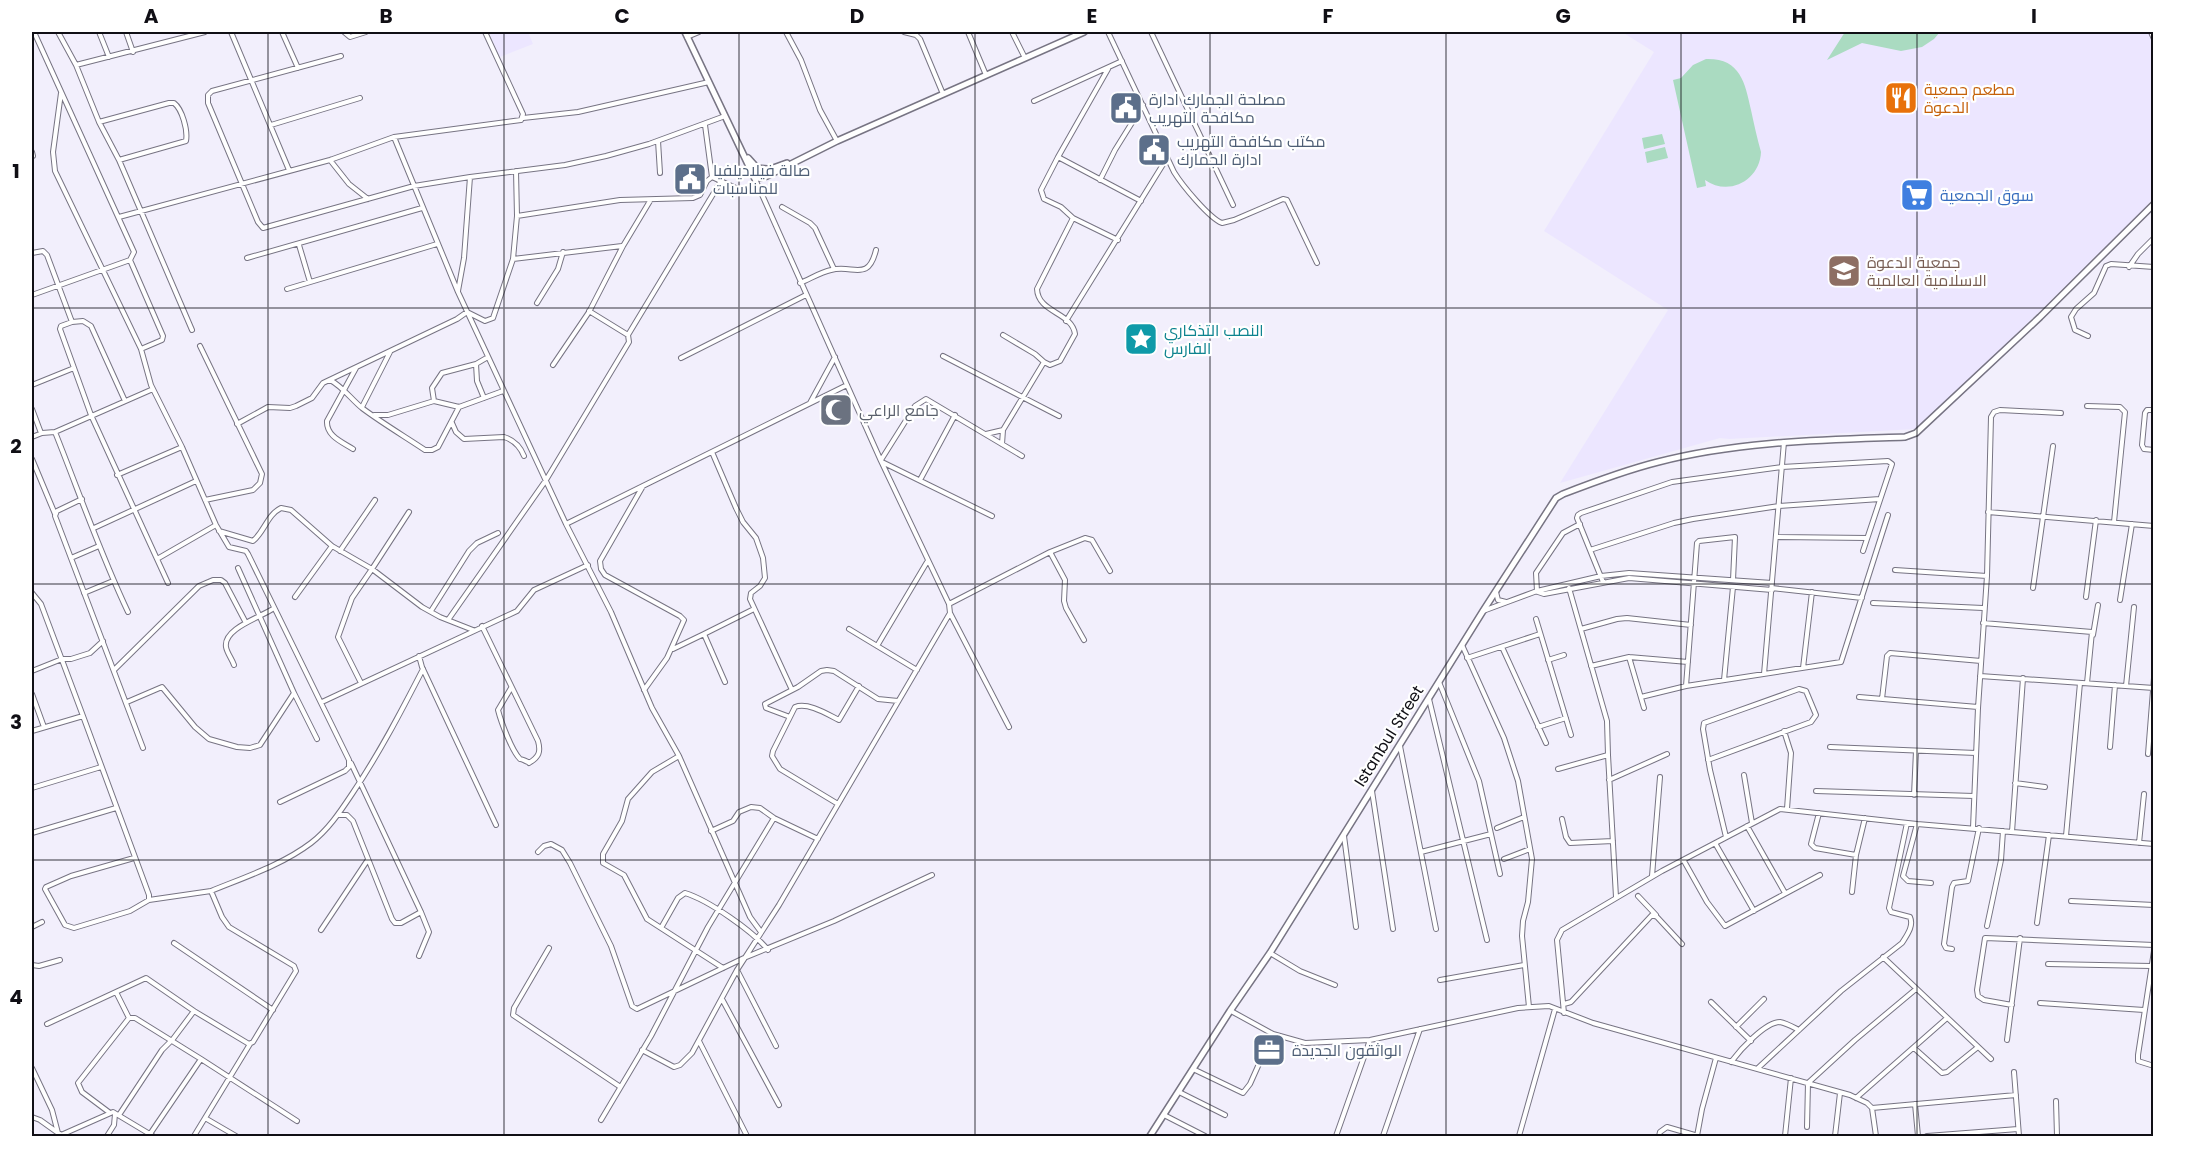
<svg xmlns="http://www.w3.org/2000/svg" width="2185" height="1168" viewBox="0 0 2185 1168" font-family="Poppins,Cairo,sans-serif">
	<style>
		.built { fill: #ece6ff }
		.green { fill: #aadbc1 }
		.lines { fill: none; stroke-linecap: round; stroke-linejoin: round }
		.minor-casing { stroke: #777483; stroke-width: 6 }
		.tertiary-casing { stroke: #777483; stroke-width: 8 }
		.minor { stroke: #fff; stroke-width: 4 }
		.tertiary { stroke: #fff; stroke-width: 5 }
		.grid { fill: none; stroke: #100f15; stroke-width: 1.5; stroke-opacity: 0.55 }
		.labels { text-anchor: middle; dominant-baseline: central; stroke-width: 4.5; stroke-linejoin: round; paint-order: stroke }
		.food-label { font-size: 16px; fill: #c56008; stroke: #fff; text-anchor: start }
		.service-label { font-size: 16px; fill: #4e5e75; stroke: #fff; text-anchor: start }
		.shop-label { font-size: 16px; fill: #366cbe; stroke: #fff; text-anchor: start }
		.education-label { font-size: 16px; fill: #785e54; stroke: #fff; text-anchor: start }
		.culture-label { font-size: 16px; fill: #0d838f; stroke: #fff; text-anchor: start }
		.worship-label { font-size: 16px; fill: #5b616d; stroke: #fff; text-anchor: start }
		.street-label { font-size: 16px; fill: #100f15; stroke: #fff }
		.neatline { fill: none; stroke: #100f15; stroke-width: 2 }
		.grid-label { font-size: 20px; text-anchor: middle; font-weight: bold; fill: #100f15 }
	</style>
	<rect width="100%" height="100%" fill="#f2effc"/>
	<!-- built -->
	<path class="built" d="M489,32H528L533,44L500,57Z
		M1622,32H2153V198L2143,210L1951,398L1916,429L1729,439L1720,438L1560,483L1668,310L1544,231L1654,52Z"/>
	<!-- green -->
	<path class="green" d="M1845,32H1940L1934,39L1922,47L1901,51L1862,43L1827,60Z
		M1706,59C1740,58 1745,82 1751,110C1754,124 1757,138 1761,152C1760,180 1729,197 1705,180L1706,186L1697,188L1673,80L1681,78L1693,65Z
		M1662,134L1665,144L1644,149L1642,138Z
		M1665,147L1668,158L1647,163L1645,152Z"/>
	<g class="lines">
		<defs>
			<path id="minor" d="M58,32L76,65L99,122L119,160L192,330
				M99,32L109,57
				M126,32L133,52
				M231,32L289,170
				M282,32L298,68
				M344,32L350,37L366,32
				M786,32L801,60L820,110L837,141
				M904,32L916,35L920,39L943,94
				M968,32L986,75
				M1012,32L1025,58
				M1108,32L1174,172C1182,185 1209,218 1222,223L1234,220L1283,199L1287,200L1317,263
				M1151,32L1233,205
				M2151,32L2154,39
				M687,37L699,32
				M341,56L212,91L208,95V103L258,222L263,228L414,186L470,177L565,165L606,156L649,144L725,116
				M76,65L205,32
				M1108,69L1058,157L1041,190L1044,199L1061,207L1073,218L1118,240
				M61,93L53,152L55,171L141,349L151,385L182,447L216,525L229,547L246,551L248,554L349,760V767L345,771L280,802
				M1034,101L1122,61
				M523,118L578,112L709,82
				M99,122L169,103H174C182,109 188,130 186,141L119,160
				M271,125L360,98
				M705,125L712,177
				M394,137L458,292L566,524L611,612L652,708L679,756L750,917L761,932
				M658,141L660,173
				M32,152L33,156
				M1058,157L1141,201
				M330,160L349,184L368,199
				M712,177L738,189
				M755,179L881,461L949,604L950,613L1009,727
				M1100,180L1115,150L1143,105
				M782,207L810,223L815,228L834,269
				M517,216L620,200L693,198L700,195L707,181L712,177
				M119,217L330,160L394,137L521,120L523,114L485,32
				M299,245L310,282
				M32,253L43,251L47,255L72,322L61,326L60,329L91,415L168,583
				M247,258L422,208
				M513,259L622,246
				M130,260L163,336L162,340L141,349
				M2129,267L2138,254L2154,238
				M800,283C810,279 821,272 831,270C853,264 868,283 876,250
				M287,289L437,244
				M458,291L464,258L470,177
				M32,295L130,260L134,252L34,32
				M537,303L558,269L563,252
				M1066,321L1167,158
				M72,322L83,321L91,326L125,401
				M628,335L721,181
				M2088,336L2075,330L2071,317L2076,309L2094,293L2106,266L2111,264L2154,267
				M200,346L262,474L260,483L253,490L205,500
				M943,356L1059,416
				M681,358L806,295
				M1044,362L1050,365L1060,361L1075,334C1072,312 1038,313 1037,289L1073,218
				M476,364L477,381L484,398
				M553,365L589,312L623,246L650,201
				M330,380C342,386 351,399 362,408C382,423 404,436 425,450H432L438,447L459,407
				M32,385L74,368
				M434,401L432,388L442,373L476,364L488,357
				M810,403L835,357
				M2087,406L2120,407L2125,412L2114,522
				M362,407L390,352
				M32,409L41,433
				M2154,410H2147L2145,413L2142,445L2144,449L2154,450
				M374,415H388L434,401L459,407L503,391
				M452,423L456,432L464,439L504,437C514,440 520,446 524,456
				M237,424L268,407L290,408L296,406L312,398L323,383L457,319L467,312L485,321L493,318L513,259L517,216L516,171
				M55,432C79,492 100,553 128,612
				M986,434L1003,430
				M32,437L42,433L55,432L153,389
				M1002,444L1003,430L1044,362L1035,354L1003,335
				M353,449C342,442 326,436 327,421L356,368
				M712,452L736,508L743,522L756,538L763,558L765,578L760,586L751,593L750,599L792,690
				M32,459L55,514
				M881,460L915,406L926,399L1022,456
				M882,462L992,516
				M117,475L182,447
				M920,480L955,415
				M643,486L600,561L601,569L605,575L680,616L684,620L667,658L644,690
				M82,499L57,511L55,516L143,748
				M1988,512L2154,526
				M566,524L847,385
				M94,528L196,481
				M219,531L253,541C265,531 267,515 281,508L291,510L332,546L372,569L409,512
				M1776,537L1867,538
				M1590,550L1674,523L1693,519L1779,506L1880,499
				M340,551L375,500
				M1050,552L1065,580L1064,601L1066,608L1084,640
				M71,558L99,546
				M157,559L216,525
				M238,568L294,693
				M1895,570L1987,576
				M1603,582L1577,518L1578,515L1581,513L1672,482L1782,467L1888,461L1892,464L1863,551
				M1569,588L1607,721L1608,755
				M1772,588L1862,598
				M2033,588L2053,446
				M1537,591L1536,573L1563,533L1580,524
				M1496,592L1498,600L1506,602
				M1538,592L1544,594L1629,578L1772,590
				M32,593L41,604L83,716
				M84,593L113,581
				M295,597L332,546
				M2086,597L2096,520
				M2120,600L2132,524
				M1873,603L1983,608
				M949,604L1050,552L1085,538L1092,540L1110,571
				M431,611L469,551L477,543L498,533
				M1483,611L1537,591L1601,576L1629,573L1772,583
				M1536,619L1571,735
				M448,620L546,480L629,342L628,335L589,311
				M1983,623L2092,632L2087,683
				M482,626L538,741C541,752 539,757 529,763C529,762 521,759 520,759C512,751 501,722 498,710L511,688
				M849,629L917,670
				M1581,629L1617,619L1627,618L1691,625
				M2093,635L2098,605
				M1462,645L1504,738L1518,781L1532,859L1528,902L1523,921L1522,936L1529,1007
				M877,646L927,562
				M1502,647L1546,743
				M673,649L704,634
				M419,656L422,667L496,825
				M1629,657L1644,708
				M1467,658L1540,634
				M1548,660L1564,655
				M234,665C232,659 227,653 226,647C223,628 262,617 274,608
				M1591,666L1629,657L1688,662
				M1803,668L1812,592
				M115,669L199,586L213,580H221L225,583L246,623
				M32,671L62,659H71L90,653L103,641
				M1764,674L1784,442
				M1980,676L2154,688
				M1724,680L1733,587
				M725,682L704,634L754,609
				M1439,682L1479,781L1500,874
				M361,683L338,637L352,598L372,569L422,607L440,617L473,630
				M1686,686L1697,543L1699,541L1735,537L1733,580
				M2126,686L2134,607
				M32,694L44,727
				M1641,697L1686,686L1841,662L1888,515
				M1859,697L1978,707
				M1429,699L1487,940
				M1882,699L1887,656L1890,653L1981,661
				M127,702L162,687L195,727L209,739L237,747L250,748L260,745L294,693L317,739
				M322,702L517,611L534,590L588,565
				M790,717L766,708L765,704L798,687L821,671L827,670L834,671L878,699L898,701
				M1538,727L1566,718
				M32,731L83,716L149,895V900L130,911L74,928L65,925L45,889L46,887L71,876L134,858
				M1784,731L1791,753L1787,809
				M1400,746L1436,929
				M1830,747L1976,753
				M2110,747L2115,685
				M2148,754L2154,678
				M679,756L652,772L628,799L622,821L603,854V863L624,875L647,919L723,968
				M1708,760L1811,722L1816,715L1806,691L1799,689L1704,723L1703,729L1710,770L1726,837
				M351,763L421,912L429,932L419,956
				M1558,769L1608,755L1616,897
				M1744,775L1752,823
				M1609,780L1667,754
				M2015,783L2045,787
				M32,788L101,767
				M1372,791L1393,929
				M1816,791L1974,796
				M1914,795L1916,751
				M838,804L780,769L772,756L773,751L795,707C808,702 827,714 839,720L859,686
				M1819,813L1811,844L1815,848L1856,855
				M339,815H347L353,821L392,919L395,923H401L421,912
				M1562,819L1566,837L1570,843L1613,841
				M1917,824L1903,876L1908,881L1931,883
				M1747,826L1785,893
				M1497,828L1524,817
				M1973,828L1978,708L1987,576L1991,417L1994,412L2000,410L2061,413
				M711,831L733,821L739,812L751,807L760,808L774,818
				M2012,832L2023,678
				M32,833L116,808
				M1344,836L1356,927
				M2066,836L2080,683
				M1715,843L1754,911
				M2139,843L2144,794
				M538,852L544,846L551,844L562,850L570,863L611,946L632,1006L637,1009L744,958L834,921L932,875
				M1421,852L1491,834
				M1504,859L1530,849
				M1684,861L1707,902L1725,926L1820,875
				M1652,876L1660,777
				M1852,892L1856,855L1865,818
				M1638,896L1656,915
				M149,900L211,891
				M2071,901L2154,905
				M2037,923L2049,835
				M1987,926L2001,860L2003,831
				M32,927L42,922
				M661,928L678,898L685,893C708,900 753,931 768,950
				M321,930L367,861
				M174,943L273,1010
				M549,948L514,1008L513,1015L619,1086
				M1952,949L1946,948L1944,944L1952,887L1954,883L1968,881L1979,828
				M2154,951L2138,1055V1061L2154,1066
				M1270,953L1300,971L1335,985
				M1883,957L1991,1059
				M2048,964L2151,966
				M32,965L39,966L60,960
				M737,970L776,1046
				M1440,980L1524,965
				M116,992L129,1018
				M722,999L779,1105
				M1711,1002L1751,1041
				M2040,1003L2144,1010
				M1564,1004L1571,1002L1652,915L1657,917L1682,944
				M2012,1005L1984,1000L1978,996L1977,990L1985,938L2154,945
				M1231,1011L1273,1034L1305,1043L1370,1040L1518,1008L1549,1006L1593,1023L1850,1095L1867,1103L1872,1108L1876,1136
				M1564,1013L1557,940L1562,930L1662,871L1780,809L1917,824L2154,844
				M47,1024L146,978L194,1011
				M1736,1027L1764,999
				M2007,1040L2020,938
				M699,1041L747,1136
				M1914,1048L1942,1073L1947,1072L1978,1047
				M642,1050L674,1067L680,1065L692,1053L737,970L779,905L950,613
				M1731,1062C1740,1050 1765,1022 1780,1022C1786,1023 1793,1027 1799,1030
				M32,1068L52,1110L58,1133
				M1758,1068L1841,991L1902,943C1907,935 1914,926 1910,917L1891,912L1889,908L1907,823
				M1193,1069L1243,1093L1250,1084L1263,1055
				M2014,1072L2019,1136
				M1179,1092L1225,1115
				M1856,1098L1947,1018
				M2056,1101L2057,1136
				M1915,1104L1918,1136
				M1872,1108L2016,1095
				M110,1113L82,1092L78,1083L129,1018H135L201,1059
				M119,1115L162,1050L173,1039L194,1011L249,1044L253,1042L296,971L294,966L229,927L222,917L211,891C245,877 282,865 311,843C328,830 340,812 352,794C379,754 401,712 423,669
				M1164,1115L1205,1136
				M32,1117L40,1120L61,1135L113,1112L153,1136
				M205,1118L236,1136
				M601,1120L651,1036L708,927L774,818L818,839
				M1807,1127L1808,1083L1855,1040L1916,989
				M150,1134L201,1059L297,1121
				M107,1136L114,1125L115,1114
				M194,1136L250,1044
				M1336,1136L1370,1040
				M1383,1136L1420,1029
				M1519,1136L1555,1009
				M1659,1136L1660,1132L1667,1127L1698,1136
				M1697,1136L1702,1109L1716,1058
				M1785,1136L1791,1078
				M1835,1136L1840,1093
				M1927,1136L2018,1129"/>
			<path id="tertiary" d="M685,32L755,179
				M748,158L757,168L767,169
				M755,179L767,176L837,141L1084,32
				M755,179L765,171L787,163
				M1150,1136L1230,1011L1270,953L1483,611L1556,498L1563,494C1594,482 1626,470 1658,462C1739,441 1823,440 1905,437L1916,433L2040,317L2154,204"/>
		</defs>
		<!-- minor casing -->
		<use href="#minor" class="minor-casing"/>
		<!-- tertiary casing -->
		<use href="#tertiary" class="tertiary-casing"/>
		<!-- minor -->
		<use href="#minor" class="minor"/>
		<!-- tertiary -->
		<use href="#tertiary" class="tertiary"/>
	</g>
	<!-- grid -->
	<path class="grid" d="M268,32V1136M504,32V1136M739,32V1136M975,32V1136M1210,32V1136M1446,32V1136M1681,32V1136M1917,32V1136M32,308H2154M32,584H2154M32,860H2154"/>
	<!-- icons -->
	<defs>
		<symbol id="restaurant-square" viewBox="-11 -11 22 22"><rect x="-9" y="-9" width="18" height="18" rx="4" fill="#e8710a" stroke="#fff"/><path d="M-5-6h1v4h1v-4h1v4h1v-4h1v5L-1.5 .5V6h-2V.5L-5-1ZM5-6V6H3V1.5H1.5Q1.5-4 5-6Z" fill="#fff"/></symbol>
		<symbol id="civic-square" viewBox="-11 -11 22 22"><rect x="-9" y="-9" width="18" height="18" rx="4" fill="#5c6f8a" stroke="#fff"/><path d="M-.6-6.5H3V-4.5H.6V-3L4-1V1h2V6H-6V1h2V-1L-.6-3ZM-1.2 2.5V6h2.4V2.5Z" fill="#fff"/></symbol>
		<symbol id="supermarket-square" viewBox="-11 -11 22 22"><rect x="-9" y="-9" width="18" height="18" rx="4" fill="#3f7fe0" stroke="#fff"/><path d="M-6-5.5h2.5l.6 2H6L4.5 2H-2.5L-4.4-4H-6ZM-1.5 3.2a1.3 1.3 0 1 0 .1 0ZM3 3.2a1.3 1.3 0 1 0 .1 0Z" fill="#fff"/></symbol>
		<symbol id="university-square" viewBox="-11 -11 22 22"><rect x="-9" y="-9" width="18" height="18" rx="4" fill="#8d6e63" stroke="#fff"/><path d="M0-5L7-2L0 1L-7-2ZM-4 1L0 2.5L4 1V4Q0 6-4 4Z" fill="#fff"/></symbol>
		<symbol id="sight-square" viewBox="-11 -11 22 22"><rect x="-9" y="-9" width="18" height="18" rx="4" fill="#0f9aa8" stroke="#fff"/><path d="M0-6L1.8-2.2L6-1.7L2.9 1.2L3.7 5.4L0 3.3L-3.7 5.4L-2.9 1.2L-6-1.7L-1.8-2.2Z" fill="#fff"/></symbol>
		<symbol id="mosque-square" viewBox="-11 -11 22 22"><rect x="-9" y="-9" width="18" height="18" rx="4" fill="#6b7280" stroke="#fff"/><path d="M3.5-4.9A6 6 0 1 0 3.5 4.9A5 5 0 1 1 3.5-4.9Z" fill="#fff"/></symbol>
		<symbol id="office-square" viewBox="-11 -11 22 22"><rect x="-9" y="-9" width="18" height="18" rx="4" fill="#5c6f8a" stroke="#fff"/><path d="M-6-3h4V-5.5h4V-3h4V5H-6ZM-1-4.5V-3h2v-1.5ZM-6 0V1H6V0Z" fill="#fff"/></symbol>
	</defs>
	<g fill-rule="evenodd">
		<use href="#restaurant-square" x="1882" y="79" width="38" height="38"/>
		<use href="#civic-square" x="1107" y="89" width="38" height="38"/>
		<use href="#civic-square" x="1135" y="131" width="38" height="38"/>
		<use href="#civic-square" x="671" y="160" width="38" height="38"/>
		<use href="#supermarket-square" x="1898" y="176" width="38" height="38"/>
		<use href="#university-square" x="1825" y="252" width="38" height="38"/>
		<use href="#sight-square" x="1122" y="320" width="38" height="38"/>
		<use href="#mosque-square" x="817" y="391" width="38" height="38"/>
		<use href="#office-square" x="1250" y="1031" width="38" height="38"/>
	</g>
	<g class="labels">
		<!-- food labels -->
		<g class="food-label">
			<text x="1924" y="89">مطعم جمعية<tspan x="1924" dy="18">الدعوة</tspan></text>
		</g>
		<!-- service labels -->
		<g class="service-label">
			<text x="1149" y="99">مصلحة الجمارك ادارة<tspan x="1149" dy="18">مكافحة التهريب</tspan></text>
			<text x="1177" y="141">مكتب مكافحة التهريب<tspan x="1177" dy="18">ادارة الجمارك</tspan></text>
			<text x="713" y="170">صالة فيلاديلفيا<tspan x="713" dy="18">للمناسبات</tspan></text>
			<text x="1292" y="1050">الواثقون الجديدة</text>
		</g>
		<!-- shop labels -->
		<g class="shop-label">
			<text x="1940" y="195">سوق الجمعية</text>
		</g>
		<!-- education labels -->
		<g class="education-label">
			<text x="1867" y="262">جمعية الدعوة<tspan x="1867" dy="18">الاسلامية العالمية</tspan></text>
		</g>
		<!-- culture labels -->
		<g class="culture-label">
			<text x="1164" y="330">النصب التذكاري<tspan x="1164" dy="18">الفارس</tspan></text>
		</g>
		<!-- worship labels -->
		<g class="worship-label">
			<text x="859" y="410">جامع الراعي</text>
		</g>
		<!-- street labels -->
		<g class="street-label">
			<text transform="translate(1389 736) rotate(-58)">Istanbul Street</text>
		</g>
	</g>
	<!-- border -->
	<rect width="2185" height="1168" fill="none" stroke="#ffffff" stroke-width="66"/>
	<rect x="33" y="33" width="2119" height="1102" class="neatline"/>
	<g class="grid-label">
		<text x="151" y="23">A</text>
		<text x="386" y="23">B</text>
		<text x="622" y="23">C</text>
		<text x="857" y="23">D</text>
		<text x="1092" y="23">E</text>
		<text x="1328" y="23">F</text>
		<text x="1563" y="23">G</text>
		<text x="1799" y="23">H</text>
		<text x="2034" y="23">I</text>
		<text x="16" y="178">1</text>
		<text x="16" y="453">2</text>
		<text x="16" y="729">3</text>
		<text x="16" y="1004">4</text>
	</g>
</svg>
